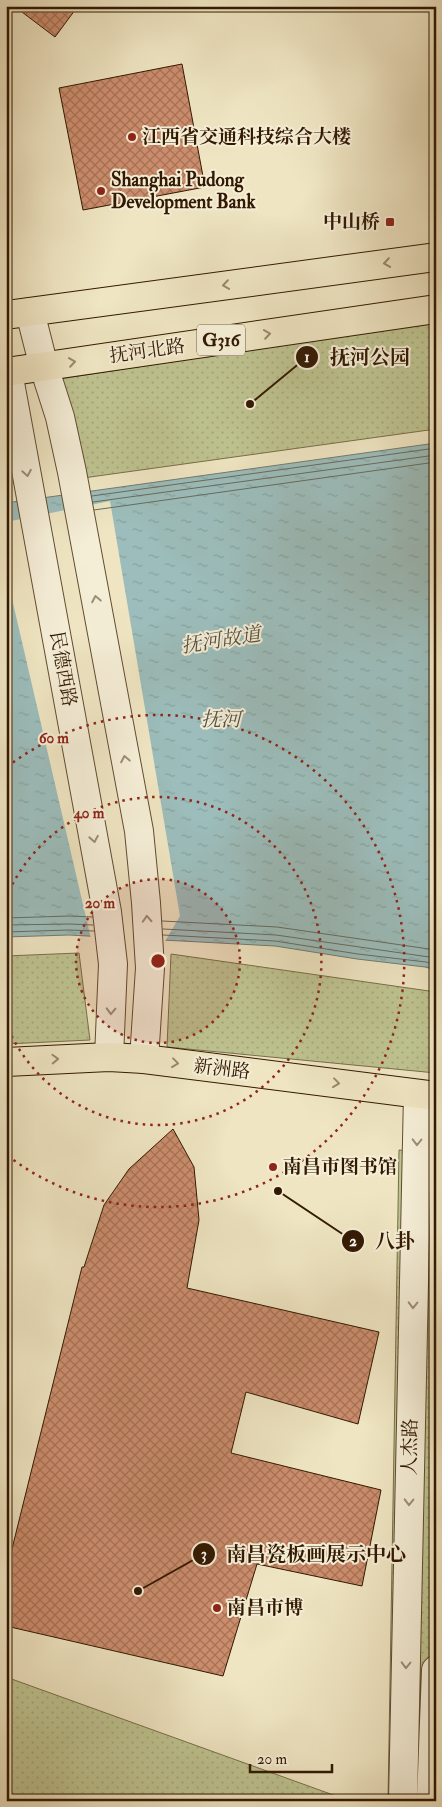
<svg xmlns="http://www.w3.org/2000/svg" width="442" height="1807" viewBox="0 0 442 1807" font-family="'IM FELL Double Pica','Noto Serif SC',serif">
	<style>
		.park { fill: url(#park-dots); stroke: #786e49 }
		.water { fill: url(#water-ripples); stroke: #727b71 }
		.pier { fill: #efe5c2 }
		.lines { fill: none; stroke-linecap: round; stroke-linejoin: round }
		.shore { stroke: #676b5e; stroke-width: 1 }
		.building { fill: url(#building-cross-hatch); stroke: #321902 }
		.minor-casing { stroke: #614c32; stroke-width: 30 }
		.major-casing { stroke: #321902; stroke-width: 30 }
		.minor { stroke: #f5eed7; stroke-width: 28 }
		.major { stroke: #efe5c2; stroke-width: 28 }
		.oneway { stroke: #9a896c }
		.oneway2 { stroke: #9d8e77 }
		.ring { fill: none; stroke: #8f2418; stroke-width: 2.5; stroke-dasharray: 2.5 5 }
		.poi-dot { fill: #8f2418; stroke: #f5eed7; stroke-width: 2 }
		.labels { text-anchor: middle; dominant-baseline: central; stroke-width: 4; stroke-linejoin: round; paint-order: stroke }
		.shield { fill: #f5eed7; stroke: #6c5942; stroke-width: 1 }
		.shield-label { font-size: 18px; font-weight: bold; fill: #321902 }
		.poi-label { font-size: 19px; font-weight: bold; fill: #321902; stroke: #f5eed7; text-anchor: start }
		.street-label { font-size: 19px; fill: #321902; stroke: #f5eed7 }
		.water-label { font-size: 20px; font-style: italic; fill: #575243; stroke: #f5eed7 }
		.centre { fill: #8f2418; stroke: #f5eed7; stroke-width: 2.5 }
		.ring-label { font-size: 15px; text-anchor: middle; font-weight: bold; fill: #8f2418; stroke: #f5eed7; stroke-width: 4; stroke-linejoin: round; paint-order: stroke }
		.leader { fill: none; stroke: #321902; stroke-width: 2 }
		.callout-dot { fill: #321902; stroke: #f5eed7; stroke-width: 2 }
		.mark-label { font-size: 15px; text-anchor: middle; font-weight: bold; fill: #fff }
		.callout-label { font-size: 20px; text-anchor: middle; font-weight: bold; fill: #321902; stroke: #f5eed7; stroke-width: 4; stroke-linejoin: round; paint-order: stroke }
	</style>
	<defs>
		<pattern id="park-dots" width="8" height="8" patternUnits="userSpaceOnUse" patternTransform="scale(1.25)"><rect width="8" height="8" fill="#bec390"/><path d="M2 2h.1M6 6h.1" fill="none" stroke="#a4a77b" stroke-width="1.8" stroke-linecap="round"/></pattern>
		<pattern id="water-ripples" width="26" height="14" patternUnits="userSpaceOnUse" patternTransform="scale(1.25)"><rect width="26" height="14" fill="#9cbdbb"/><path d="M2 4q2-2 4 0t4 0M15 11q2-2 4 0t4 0" fill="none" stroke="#87a29f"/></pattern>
		<pattern id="building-cross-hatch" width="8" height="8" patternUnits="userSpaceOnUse" patternTransform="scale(1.25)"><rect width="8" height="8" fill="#cc8d6d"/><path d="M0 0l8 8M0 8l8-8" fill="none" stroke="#a67257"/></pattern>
	</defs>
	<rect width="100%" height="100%" fill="#efe5c2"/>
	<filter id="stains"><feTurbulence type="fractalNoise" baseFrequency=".004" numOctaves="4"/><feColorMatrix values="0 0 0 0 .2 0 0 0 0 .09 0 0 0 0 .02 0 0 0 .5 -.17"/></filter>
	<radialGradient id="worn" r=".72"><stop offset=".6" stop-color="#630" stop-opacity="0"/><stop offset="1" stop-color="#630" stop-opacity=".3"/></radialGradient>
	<!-- park -->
	<path class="park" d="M436,321V429L83,478L59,379Z
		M79,953L90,1040L6,1044V956Z
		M171,954L436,992V1073L167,1047Z
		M399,1150L436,1153V1801H388Z
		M6,1677L350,1801H6Z"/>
	<!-- water -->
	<path class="water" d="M436,443V970L425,967L357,959L275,946L69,935L6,937V503Z"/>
	<!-- pier -->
	<path class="pier" d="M110,501L180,916L164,943L91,939L6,573V522Z"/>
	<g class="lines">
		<!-- shore -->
		<path class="shore" d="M92,496L436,448
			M93,502L436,455
			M94,510L436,462
			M6,918L69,916L93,917
			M162,921L277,927L436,950
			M6,925L69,924L93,925
			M163,929L276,935L436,958
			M6,932L69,930L94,931
			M163,935L275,941L358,954L426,962L436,965"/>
	</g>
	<!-- building -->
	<path class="building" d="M14,6H78L55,37Z
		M182,64L205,187L83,210L59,88Z
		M173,1129L194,1167L199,1220L187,1288L379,1332L358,1424L246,1392L231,1453L381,1490L362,1586L257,1564L223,1676L6,1626V1573L82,1267H84L104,1205L129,1169Z"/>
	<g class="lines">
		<defs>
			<path id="minor" d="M30,312L44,367L60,417L72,472L139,831L146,903L150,968L144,1059
				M8,372L107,912L113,964L109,1057
				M403,1801L418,1094
				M431,1801L436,1670"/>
			<path id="major" d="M6,315L436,257
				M6,372L436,309
				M6,1062L109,1057L144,1059L436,1096"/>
		</defs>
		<!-- minor casing -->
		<use href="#minor" class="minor-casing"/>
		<!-- major casing -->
		<use href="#major" class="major-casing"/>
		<!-- minor -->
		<use href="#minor" class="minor"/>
		<!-- major -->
		<use href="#major" class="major"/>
	</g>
	<!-- one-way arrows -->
	<defs><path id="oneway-chevron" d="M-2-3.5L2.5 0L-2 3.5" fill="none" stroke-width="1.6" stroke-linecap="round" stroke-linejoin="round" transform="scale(1.25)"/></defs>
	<g class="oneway">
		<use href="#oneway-chevron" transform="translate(387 263) rotate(172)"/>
		<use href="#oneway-chevron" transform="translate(226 285) rotate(172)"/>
		<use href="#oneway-chevron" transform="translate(267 334) rotate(-8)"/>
		<use href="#oneway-chevron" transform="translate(72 362) rotate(-8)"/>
		<use href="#oneway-chevron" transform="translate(55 1059) rotate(-2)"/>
		<use href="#oneway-chevron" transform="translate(175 1063) rotate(7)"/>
		<use href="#oneway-chevron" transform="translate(336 1083) rotate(7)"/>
	</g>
	<g class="oneway2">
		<use href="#oneway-chevron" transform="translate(27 473) rotate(80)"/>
		<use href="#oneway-chevron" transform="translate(96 599) rotate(-101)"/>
		<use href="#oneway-chevron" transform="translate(125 759) rotate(-101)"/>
		<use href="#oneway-chevron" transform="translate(94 839) rotate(80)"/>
		<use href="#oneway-chevron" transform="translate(147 919) rotate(-93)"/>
		<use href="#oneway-chevron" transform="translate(111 1011) rotate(92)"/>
		<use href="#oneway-chevron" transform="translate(417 1142) rotate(91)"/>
		<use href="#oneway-chevron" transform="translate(413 1305) rotate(91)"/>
		<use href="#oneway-chevron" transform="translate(409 1502) rotate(91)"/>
		<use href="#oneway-chevron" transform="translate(406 1665) rotate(91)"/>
	</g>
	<!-- distance rings -->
	<circle cx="158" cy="961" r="82" fill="#8f2418" fill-opacity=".12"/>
	<g class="ring">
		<circle cx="158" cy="961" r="82"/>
		<path d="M6 898A164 164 0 1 1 6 1024"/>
		<path d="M7 767A246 246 0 1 1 7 1155"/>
	</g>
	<!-- markers -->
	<g class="poi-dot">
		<circle cx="132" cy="137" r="5"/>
		<circle cx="101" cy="191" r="5"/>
		<rect x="385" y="217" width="10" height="10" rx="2.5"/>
		<circle cx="273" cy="1167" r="5"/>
		<circle cx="217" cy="1608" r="5"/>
	</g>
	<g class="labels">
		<!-- shield labels -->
		<rect class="shield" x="197" y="324.5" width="48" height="31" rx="4"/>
		<g class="shield-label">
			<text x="221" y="340">G316</text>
		</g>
		<!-- poi labels -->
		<g class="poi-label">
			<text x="142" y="137">江西省交通科技综合大楼</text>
			<text x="111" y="180">Shanghai Pudong<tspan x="111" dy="22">Development Bank</tspan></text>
			<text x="380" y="222" text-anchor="end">中山桥</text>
			<text x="283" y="1167">南昌市图书馆</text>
			<text x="227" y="1608">南昌市博</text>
		</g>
		<!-- street labels -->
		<g class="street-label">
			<text transform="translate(147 351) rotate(-8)">抚河北路</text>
			<text transform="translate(63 669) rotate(80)">民德西路</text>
			<text transform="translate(222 1069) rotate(7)">新洲路</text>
			<text transform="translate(410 1447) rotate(-89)">人杰路</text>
		</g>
		<!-- water labels -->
		<g class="water-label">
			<text transform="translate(221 640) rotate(-9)">抚河故道</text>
			<text x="221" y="719">抚河</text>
		</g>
	</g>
	<circle cx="158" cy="961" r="8" class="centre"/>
	<g class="ring-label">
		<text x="54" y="743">60 m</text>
		<text x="89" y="818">40 m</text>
		<text x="100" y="908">20 m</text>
	</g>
	<!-- callouts -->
	<path class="leader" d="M250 404L307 357M278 1191L353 1241M138 1591L204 1554"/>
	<g class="callout-dot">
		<circle cx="250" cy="404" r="5"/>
		<circle cx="278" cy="1191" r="5"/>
		<circle cx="138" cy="1591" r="5"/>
		<circle cx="307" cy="357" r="12"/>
		<circle cx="353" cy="1241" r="12"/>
		<circle cx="204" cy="1554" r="12"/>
	</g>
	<g class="mark-label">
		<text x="307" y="362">1</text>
		<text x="353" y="1246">2</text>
		<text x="204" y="1559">3</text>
	</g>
	<g class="callout-label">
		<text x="370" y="364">抚河公园</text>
		<text x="395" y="1248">八卦</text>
		<text x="316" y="1561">南昌瓷板画展示中心</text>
	</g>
	<!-- margin -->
	<rect width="442" height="1807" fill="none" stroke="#efe5c2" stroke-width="25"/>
	<rect x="8" y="8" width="427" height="1792" fill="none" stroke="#321902" stroke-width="2.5"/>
	<rect x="12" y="12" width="417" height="1782" fill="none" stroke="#321902"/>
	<!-- scale -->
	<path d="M250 1764v8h82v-8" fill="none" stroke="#321902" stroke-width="2.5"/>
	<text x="257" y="1764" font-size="15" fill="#321902" stroke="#f5eed7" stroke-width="4" paint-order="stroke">20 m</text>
	<rect width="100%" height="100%" filter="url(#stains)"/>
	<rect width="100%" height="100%" fill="url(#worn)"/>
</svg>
